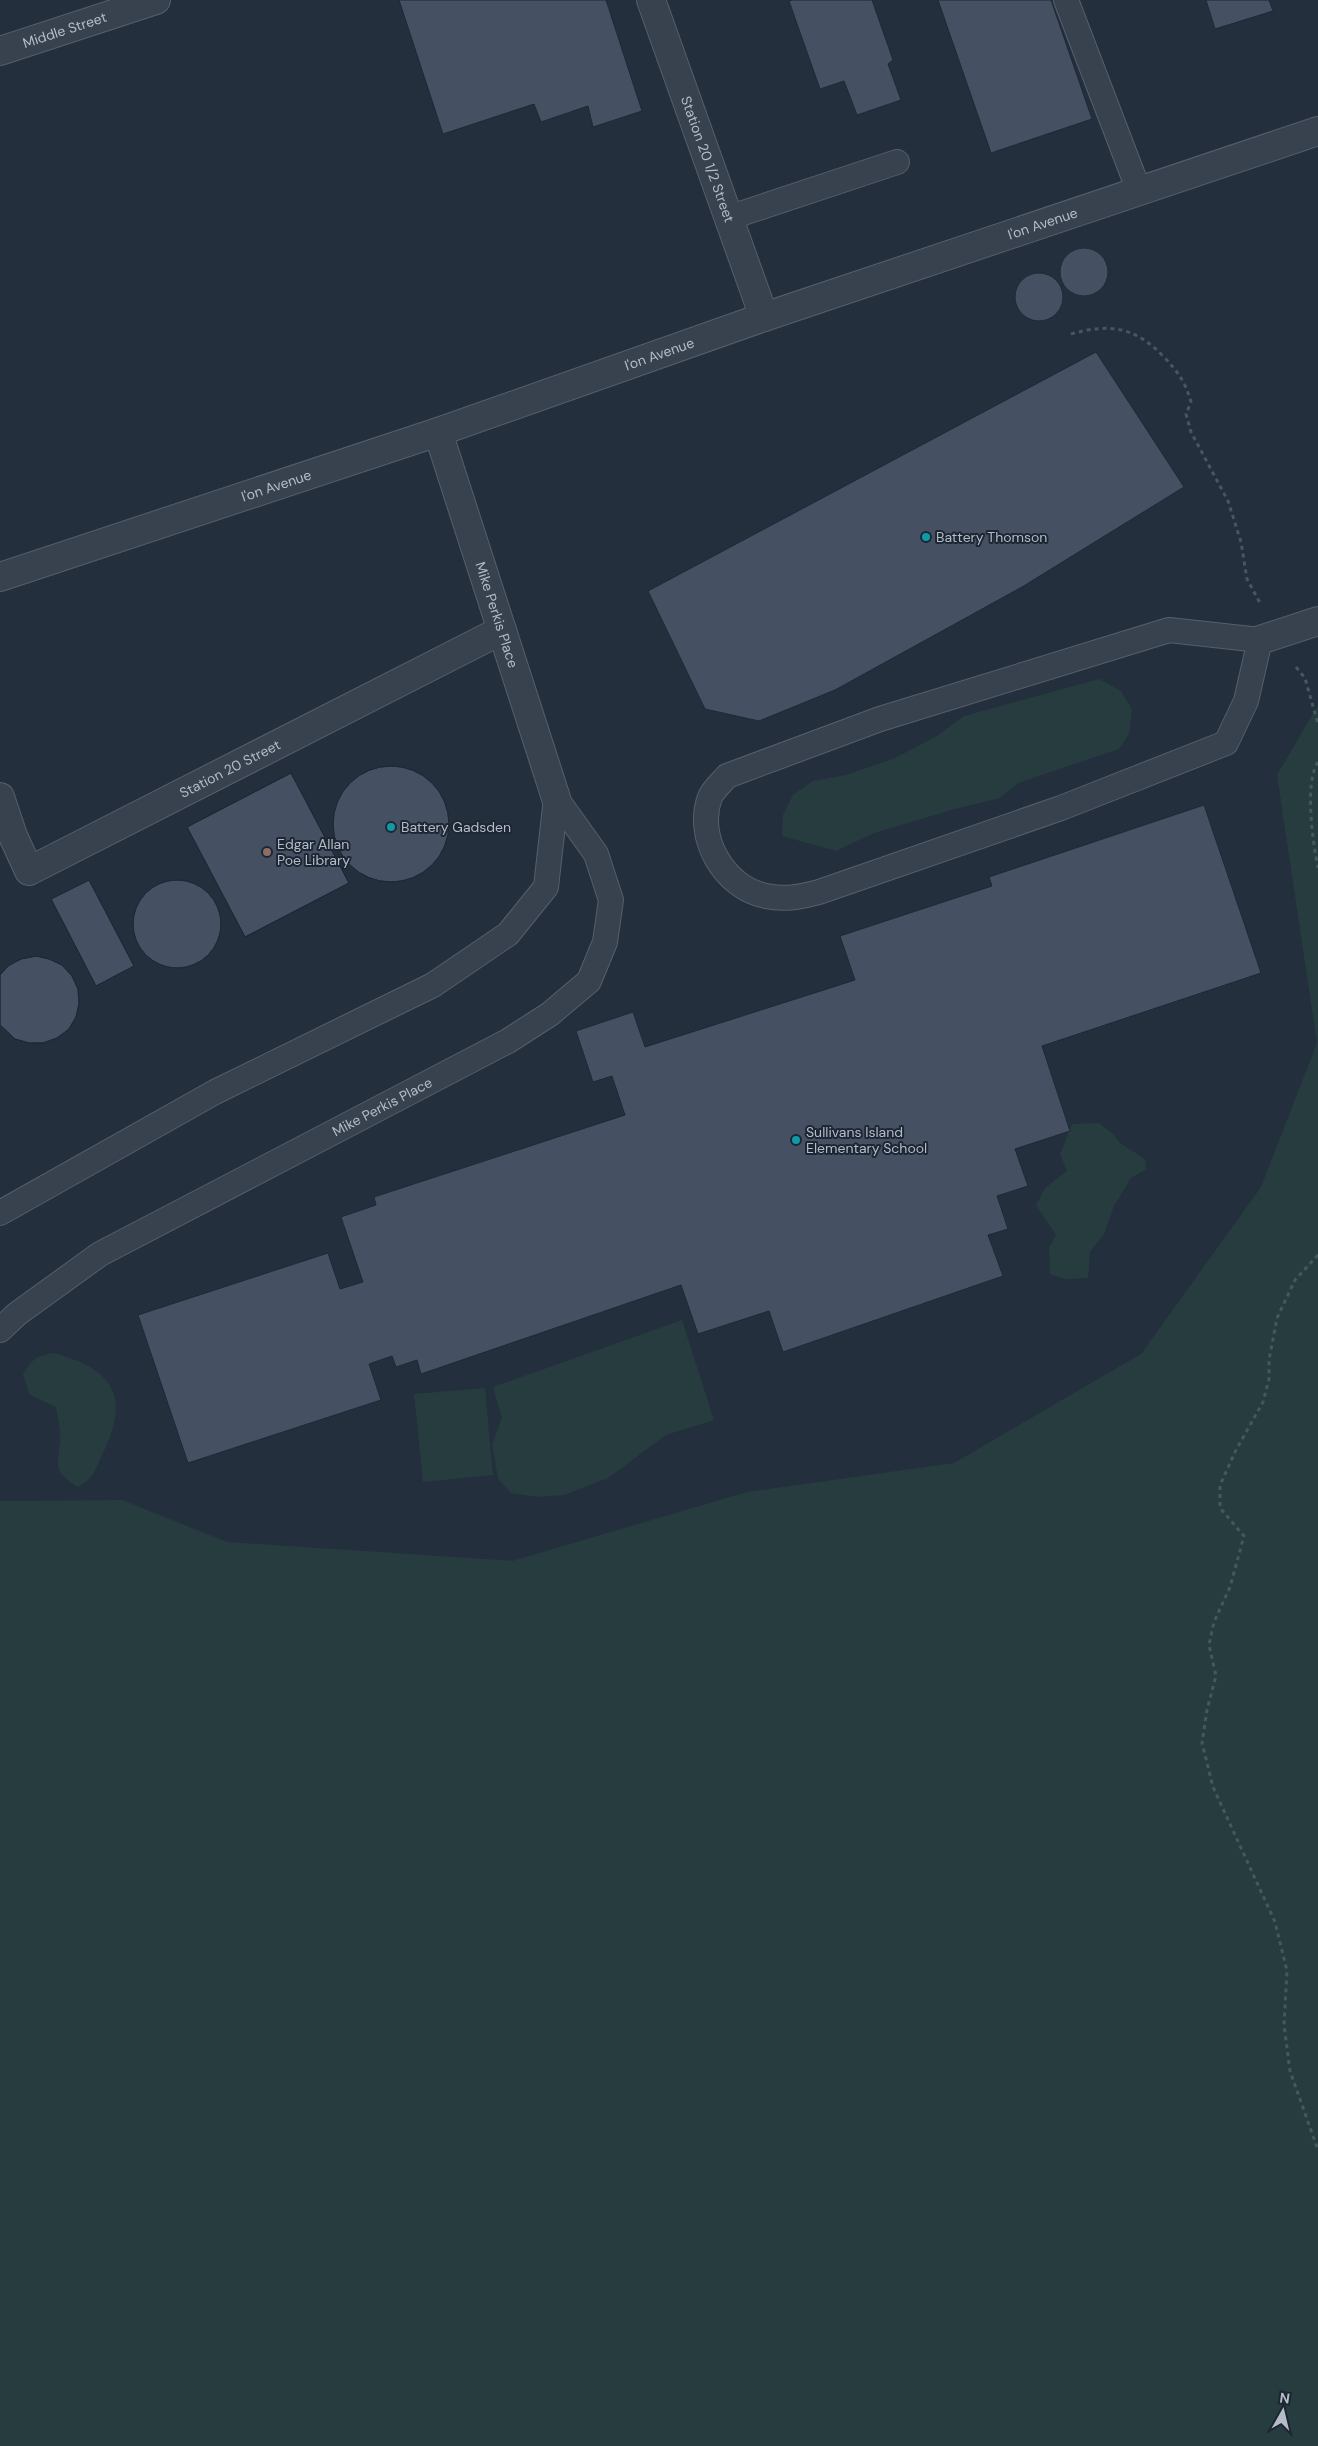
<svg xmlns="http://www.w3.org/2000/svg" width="1318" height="2446" viewBox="0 0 1318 2446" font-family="'DM Sans',sans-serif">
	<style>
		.green { fill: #263c3f }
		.building { fill: #455162; stroke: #1f2835 }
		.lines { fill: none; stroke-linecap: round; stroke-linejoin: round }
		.service-casing { stroke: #565f6c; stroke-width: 26 }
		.minor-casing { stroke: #565f6c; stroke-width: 30 }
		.tertiary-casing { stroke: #565f6c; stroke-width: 30 }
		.path { stroke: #44595c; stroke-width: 3; stroke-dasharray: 4 4; stroke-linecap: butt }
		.service { stroke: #38414e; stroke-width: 24 }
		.minor { stroke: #38414e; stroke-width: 28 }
		.tertiary { stroke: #38414e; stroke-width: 28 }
		.culture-dot { fill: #0f9aa8; stroke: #1d2633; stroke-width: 2 }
		.education-dot { fill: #8d6e63; stroke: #1d2633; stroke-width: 2 }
		.labels { text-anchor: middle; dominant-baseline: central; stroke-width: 4; stroke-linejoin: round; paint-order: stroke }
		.street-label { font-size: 14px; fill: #b4bcc9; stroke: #1d2633 }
		.poi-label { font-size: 14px; fill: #b4bcc9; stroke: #1d2633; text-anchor: start }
	</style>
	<rect width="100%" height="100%" fill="#242f3e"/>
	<!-- green -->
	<path class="green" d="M1099,679L1121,691L1132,709L1129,734L1119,749L1018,783L1000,798L955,809L874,833L836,851L782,836L783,815L793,795L813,781L846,775L895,758L937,736L964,716Z
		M1318,705V2446H0V1501L122,1500L227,1542L512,1561L747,1492L954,1463L1141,1354L1261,1187L1317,1043L1277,775Z
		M1099,1123L1113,1134L1120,1143L1145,1159L1146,1169L1131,1178L1114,1206L1104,1234L1090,1252L1088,1278L1065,1279L1050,1274L1049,1248L1056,1235L1036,1205L1045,1188L1067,1171L1060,1154L1072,1124Z
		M682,1320L714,1420L666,1435L608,1478L564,1495L538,1497L511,1493L498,1479L492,1444L502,1418L493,1387Z
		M53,1353C111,1368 131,1394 104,1451C95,1468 96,1477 78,1487C54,1472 57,1468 60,1442C61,1431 58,1418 56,1407L30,1395L23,1375C31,1360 36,1356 53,1353Z
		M485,1388L493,1475L423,1482L414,1394Z"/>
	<!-- building -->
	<path class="building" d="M399,0H606L642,111L593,127L588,106L541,122L534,104L443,134Z
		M792,0H872L893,60L888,64L901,100L857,115L844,81L820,89L789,1Z
		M938,0H1051L1092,119L991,153Z
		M1206,0H1269L1273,11L1215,29Z
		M1060 272a24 24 0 1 1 48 0a24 24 0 1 1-48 0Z
		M1015 297a24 24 0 1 1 48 0a24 24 0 1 1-48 0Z
		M1096,352L1184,487L1022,587L835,690L759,721L705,709L648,591Z
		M333 824a58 58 0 1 1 116 0a58 58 0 1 1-116 0Z
		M333 824a58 58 0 1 1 116 0a58 58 0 1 1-116 0Z
		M291,773L349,883L245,937L187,827Z
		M291,773L349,883L245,937L187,827Z
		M1204,805L1261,973L1042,1046L1070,1131L1015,1149L1028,1186L997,1196L1008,1229L988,1235L1003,1276L783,1352L769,1311L698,1334L681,1285L421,1374L417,1360L396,1367L392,1356L369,1364L381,1400L188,1463L138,1315L328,1253L340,1289L363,1282L341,1217L376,1205L374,1197L625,1115L612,1076L593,1082L576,1031L633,1012L645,1047L855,980L840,936L992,886L989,877Z
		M89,880L134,966L96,986L51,899Z
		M89,880L134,966L96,986L51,899Z
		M133 924a44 44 0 1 1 88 0a44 44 0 1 1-88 0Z
		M133 924a44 44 0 1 1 88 0a44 44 0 1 1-88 0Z
		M36,956L49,959L62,965L72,976L78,989L79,1004L76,1017L69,1029L57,1038L43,1043H29L15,1039L0,1025V975L8,966L21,959Z
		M36,956L49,959L62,965L72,976L78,989L79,1004L76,1017L69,1029L57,1038L43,1043H29L15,1039L0,1025V975L8,966L21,959Z"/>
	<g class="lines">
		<defs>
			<g id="service">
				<path d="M1066,0L1139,191"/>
				<path d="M728,218L897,162"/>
				<path d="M1169,630L1260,640L1246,701L1226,743L1061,808L819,892C800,897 785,900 766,896C724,888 695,837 710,797C713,790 722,782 727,776L880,719Z"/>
				<path d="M0,1213L215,1092L433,985L508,934L546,887L556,798"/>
				<path id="s1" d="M0,1330L17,1314L100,1254L508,1041L550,1014L589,981L605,942L611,900L596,854L556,798"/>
			</g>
			<g id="minor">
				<path id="s2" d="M651,0L764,317"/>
				<path id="s3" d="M438,432L556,798"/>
				<path id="s4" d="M0,577L438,432L764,317L1318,131"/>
				<path d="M1260,640L1318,621"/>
				<path id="s5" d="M0,797L13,836L29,871L502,630"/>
			</g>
			<g id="tertiary">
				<path id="s6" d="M0,51L156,0"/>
			</g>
		</defs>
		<!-- service casing -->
		<use href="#service" class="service-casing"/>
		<!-- minor casing -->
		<use href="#minor" class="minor-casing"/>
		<!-- tertiary casing -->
		<use href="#tertiary" class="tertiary-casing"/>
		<!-- path -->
		<path class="path" d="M1071,334C1110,323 1135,327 1163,356C1178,372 1185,381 1191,402L1186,414L1191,432L1228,501L1241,542L1247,579L1260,603
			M1296,667L1305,678L1318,724
			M1318,762C1304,783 1313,843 1318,868
			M1318,1255L1295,1280L1277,1318L1269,1360V1379L1263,1402L1236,1450L1220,1485V1508L1244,1536L1230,1587L1214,1622L1209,1645L1216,1676L1207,1710L1202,1743L1213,1787L1275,1922L1287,1971L1284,2025L1290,2071L1318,2150"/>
		<!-- service -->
		<use href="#service" class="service"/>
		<!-- minor -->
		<use href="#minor" class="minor"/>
		<!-- tertiary -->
		<use href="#tertiary" class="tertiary"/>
	</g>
	<!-- markers -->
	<g class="culture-dot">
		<circle cx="926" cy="537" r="5"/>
		<circle cx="391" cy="827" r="5"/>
		<circle cx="796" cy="1140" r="5"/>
	</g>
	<circle class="education-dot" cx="267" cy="852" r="5"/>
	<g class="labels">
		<!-- street labels -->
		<g class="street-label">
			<text stroke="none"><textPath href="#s6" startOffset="68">Middle Street</textPath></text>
			<text stroke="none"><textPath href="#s2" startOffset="169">Station 20 1/2 Street</textPath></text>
			<text stroke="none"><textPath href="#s4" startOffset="1101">I'on Avenue</textPath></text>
			<text stroke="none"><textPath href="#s4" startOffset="696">I'on Avenue</textPath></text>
			<text stroke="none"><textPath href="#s4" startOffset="291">I'on Avenue</textPath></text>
			<text stroke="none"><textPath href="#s3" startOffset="192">Mike Perkis Place</textPath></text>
			<text stroke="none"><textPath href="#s5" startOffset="305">Station 20 Street</textPath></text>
			<text stroke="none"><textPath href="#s1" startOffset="444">Mike Perkis Place</textPath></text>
		</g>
		<!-- poi labels -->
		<g class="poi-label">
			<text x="936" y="537">Battery Thomson</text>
			<text x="401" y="827">Battery Gadsden</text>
			<text x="277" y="844">Edgar Allan<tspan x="277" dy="16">Poe Library</tspan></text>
			<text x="806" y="1132">Sullivans Island<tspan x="806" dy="16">Elementary School</tspan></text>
		</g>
	</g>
	<!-- north arrow -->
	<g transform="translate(1283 2411) rotate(8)" stroke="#1d2633" stroke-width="4" paint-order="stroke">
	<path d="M0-4L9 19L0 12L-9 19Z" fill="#b4bcc9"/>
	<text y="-8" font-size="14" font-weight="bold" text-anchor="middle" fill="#b4bcc9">N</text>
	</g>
</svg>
